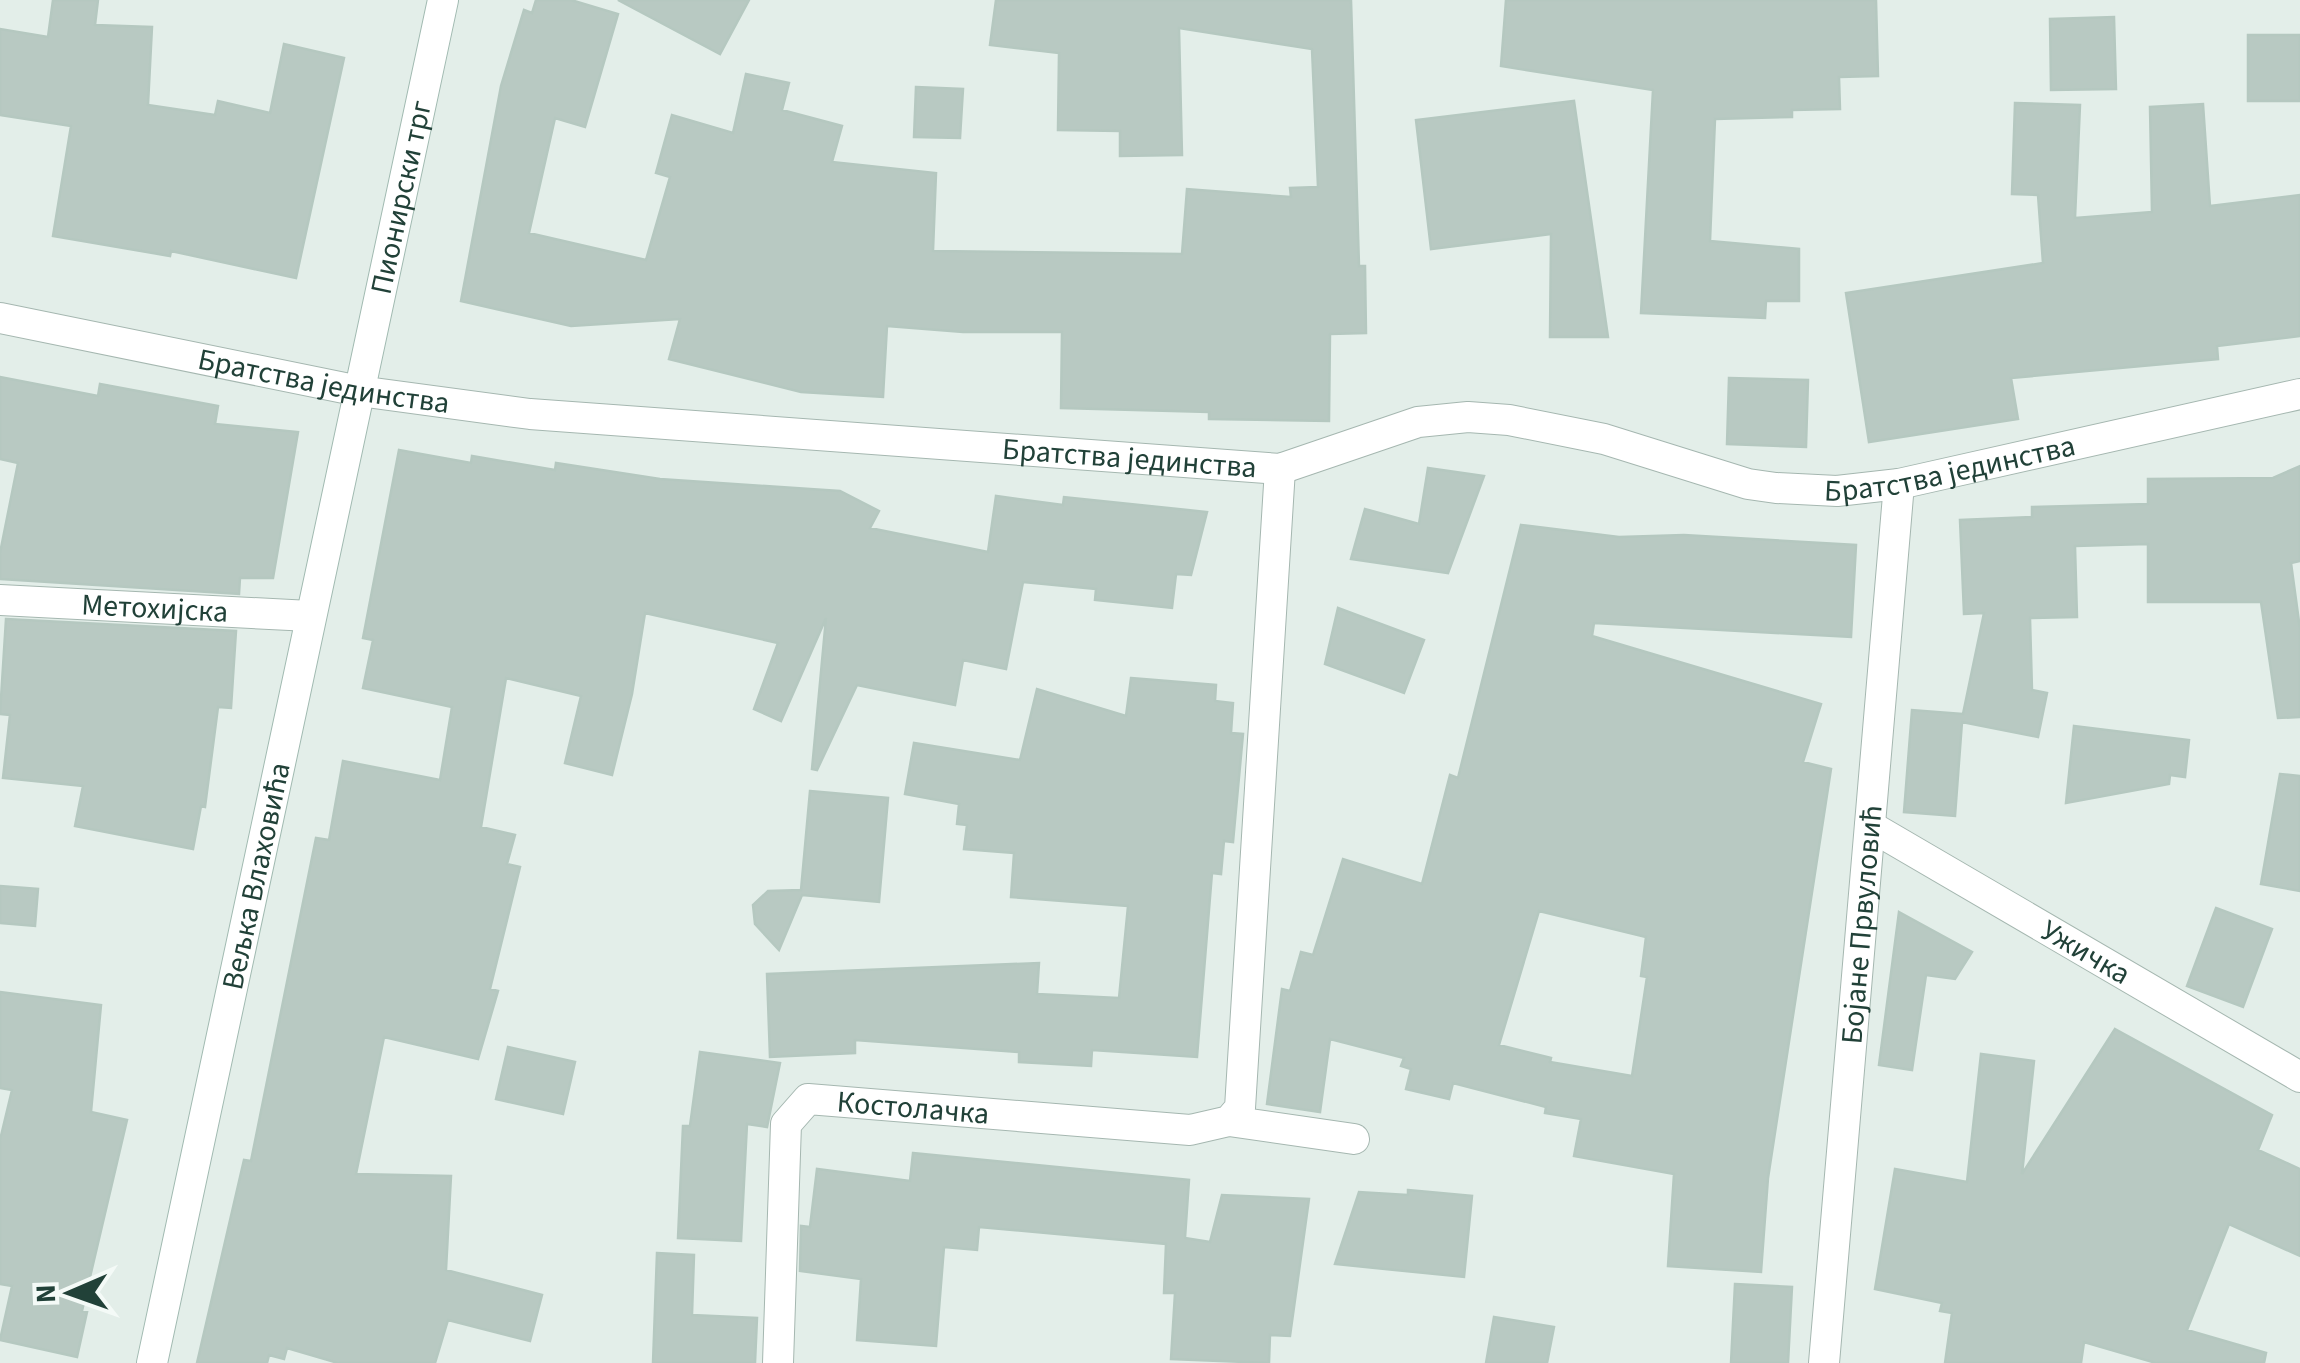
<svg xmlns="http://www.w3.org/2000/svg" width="2300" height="1363" viewBox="0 0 2300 1363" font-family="'Source Sans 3',sans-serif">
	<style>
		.building { fill: #b8c9c2; stroke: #b5c8c0; stroke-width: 2.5; fill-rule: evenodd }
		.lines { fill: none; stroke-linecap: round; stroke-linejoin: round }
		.street-casing { stroke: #a5b7b0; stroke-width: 32 }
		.secondary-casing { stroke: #a1bab1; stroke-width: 32 }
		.street { stroke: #fff; stroke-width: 30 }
		.secondary { stroke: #fff; stroke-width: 30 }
		.labels { text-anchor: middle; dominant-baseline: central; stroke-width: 10; stroke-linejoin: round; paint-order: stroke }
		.street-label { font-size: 30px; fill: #214138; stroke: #f4faf7 }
	</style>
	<rect width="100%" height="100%" fill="#e3eee9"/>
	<!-- building -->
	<path class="building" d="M53,0H98L95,25L152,27L148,105L215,115L218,101L270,113L284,44L344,58L296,278L171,251L170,256L53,236L71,126L0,115V29L48,37Z
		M536,0H571L618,14L585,127L555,118L529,233L646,260L670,177L656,173L672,115L733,133L746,74L789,83L782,110L842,126L832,162L936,173L933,251L1182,254L1187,189L1291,197L1290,188L1318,187L1312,49L1179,28L1182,155L1120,156V131L1058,130L1059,53L990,45L996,0H1351L1359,266H1365L1366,333L1330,334L1329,421L1209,419V412L1061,408L1062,332H963L887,326L883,397L801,392L669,359L680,319L571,326L461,301L501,86L524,10L532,13Z
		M618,0H749L720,54Z
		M1506,0H1876L1878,76L1839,77L1840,109L1792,110V117L1715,119L1710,241L1799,249V301H1766L1765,318L1641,313L1653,90L1501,66Z
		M2114,17L2116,89L2051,90L2050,19Z
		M2248,35H2300V101H2248Z
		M916,87L963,89L960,138L914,137Z
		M1574,101L1608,337H1550L1551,234L1431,249L1416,120Z
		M2015,103L2080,105L2075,218L2152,212L2150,107L2203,104L2210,206L2300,195V336L2217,346L2218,359L2011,378L2018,419L1869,442L1846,293L2043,263L2038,195L2012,194Z
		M0,377L98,396L100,384L143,392L218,406L215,424L298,432L273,578H240L239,594L0,579V553L18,463L0,459Z
		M1729,378L1808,380L1806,447L1727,444Z
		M399,450L471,463L472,456L555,470L556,463L660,479L840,491L879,511L870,528L988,552L996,496L1063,505L1064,497L1207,512L1191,575L1176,574L1172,608L1095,600L1096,589L1023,582L1006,669L963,660L955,705L857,685L817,770L812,769L826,618L781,721L754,709L778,643L645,613L632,694L612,775L565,763L581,696L506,678L481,827L515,835L507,864L520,867L490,989L498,991L478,1059L384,1037L356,1174L451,1176L446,1270L542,1295L530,1341L448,1320L435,1363H338L287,1348L284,1359L269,1355L267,1363H197L244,1160L251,1161L316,838L329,840L343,761L440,780L452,707L363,688L373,640L363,638Z
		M2300,466V561L2291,563L2300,629V717L2278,718L2261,602H2148V544L2075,546L2077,617L2030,618L2032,690L2047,693L2038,737L1962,722L1955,816L1904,812L1912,710L1963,714L1984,613L1964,614L1960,520L2032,517V507L2148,504V479L2273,478Z
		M1428,468L1484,476L1448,573L1351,559L1365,509L1419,524Z
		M1521,525L1619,537L1684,535L1856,545L1851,637L1594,623L1592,636L1821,704L1803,762L1831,769L1768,1178L1761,1272L1668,1266L1674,1174L1574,1156L1581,1119L1545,1113L1546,1107L1453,1083L1449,1099L1406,1089L1411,1069L1401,1066L1404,1058L1330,1039L1320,1112L1267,1104L1282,989L1290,991L1301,952L1313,955L1343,859L1422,884L1450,775L1458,778ZM1539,911L1646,937L1641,976L1647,977L1632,1076L1550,1062L1551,1058L1499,1045Z
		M1338,608L1424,640L1404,693L1325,664Z
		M6,619L236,631L231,708L218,707L205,807L201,806L193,849L75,826L83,786L3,778L10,715L0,714Z
		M1131,678L1216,685L1215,701L1233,703L1231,733L1243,734L1233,842L1224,841L1221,874L1212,873L1197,1057L1092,1050L1091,1066L1019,1062V1052L855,1040V1053L770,1057L767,974L1039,963L1037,994L1119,998L1128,906L1011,897L1014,853L964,849L967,825L957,824L959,804L905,794L914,743L1020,760L1037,689L1126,716Z
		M2074,726L2189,740L2185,777L2170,775L2169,784L2066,803Z
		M2280,774L2300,776V891L2261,884Z
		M810,791L888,798L879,902L802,895L779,950L755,924L753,905L768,891L801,890Z
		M0,886L38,889L35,926L0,923Z
		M2216,908L2272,929L2243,1007L2187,986Z
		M1899,912L1972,952L1955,979L1926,975L1912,1070L1879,1065Z
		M0,992L101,1005L91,1112L127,1120L82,1311L87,1312L77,1357L0,1340L12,1286L0,1284V1140L12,1090L0,1088Z
		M2115,1029L2272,1115L2258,1150L2300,1169V1256L2229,1224L2187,1330L2266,1353L2264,1363H2156L2084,1342L2081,1363H1945L1952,1313L1940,1311L1942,1303L1875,1289L1895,1169L1967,1182L1981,1054L2034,1061L2022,1174Z
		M508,1047L575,1062L563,1114L496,1099Z
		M700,1052L780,1063L767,1127L747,1124L741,1241L678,1238L683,1126H690Z
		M913,1153L1189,1180L1185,1238L1210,1242L1222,1195L1309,1199L1290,1336L1270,1335L1269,1363L1171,1359L1175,1293H1164L1166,1244L979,1227L977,1250L944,1247L936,1346L857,1340L861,1279L800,1271L801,1226L810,1227L817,1169L910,1181Z
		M1408,1190L1472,1196L1464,1277L1335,1264L1359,1192L1408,1195Z
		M657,1253L694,1255L692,1315L757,1318L755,1363H653Z
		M1735,1284L1792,1287L1788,1363H1731Z
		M1494,1317L1554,1327L1547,1363H1486Z"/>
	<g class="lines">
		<defs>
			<g id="street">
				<path id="s1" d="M0,318L359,391L530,414L1280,469L1418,422L1468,417L1509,420L1604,439L1748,484L1776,488L1837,491L1899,484L2300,394"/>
				<path id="s2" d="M0,600L310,616"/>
				<path id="s3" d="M1870,826L2300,1077"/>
				<path d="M1229,1121L1354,1139"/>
				<path id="s4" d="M778,1363L786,1124L808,1099L1190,1130L1229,1121L1240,1108L1280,469"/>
				<path id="s5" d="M1824,1363L1899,484"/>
			</g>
			<g id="secondary">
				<path id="s6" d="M152,1363L443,0"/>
			</g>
		</defs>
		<!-- street casing -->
		<use href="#street" class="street-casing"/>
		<!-- secondary casing -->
		<use href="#secondary" class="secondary-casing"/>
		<!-- street -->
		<use href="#street" class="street"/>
		<!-- secondary -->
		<use href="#secondary" class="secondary"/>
	</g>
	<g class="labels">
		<!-- street labels -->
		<g class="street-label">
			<text stroke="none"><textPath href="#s6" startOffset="1192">Пионирски трг</textPath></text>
			<text stroke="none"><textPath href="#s1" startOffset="330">Братства јединства</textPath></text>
			<text stroke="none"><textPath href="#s1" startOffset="1140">Братства јединства</textPath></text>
			<text stroke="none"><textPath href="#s1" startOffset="1980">Братства јединства</textPath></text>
			<text stroke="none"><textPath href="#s2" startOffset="155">Метохијска</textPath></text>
			<text stroke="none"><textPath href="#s6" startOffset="498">Вељка Влаховића</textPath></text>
			<text stroke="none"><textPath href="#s5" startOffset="440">Бојане Првуловић</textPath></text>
			<text stroke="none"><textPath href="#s3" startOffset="250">Ужичка</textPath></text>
			<text stroke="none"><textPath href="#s4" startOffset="378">Костолачка</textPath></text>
		</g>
	</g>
	<!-- north arrow -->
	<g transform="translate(70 1293) rotate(268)" stroke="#f4faf7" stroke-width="8" paint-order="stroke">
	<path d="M0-8L18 38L0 25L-18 38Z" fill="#214138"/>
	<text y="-15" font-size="28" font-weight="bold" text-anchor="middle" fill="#214138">N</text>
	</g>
</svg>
